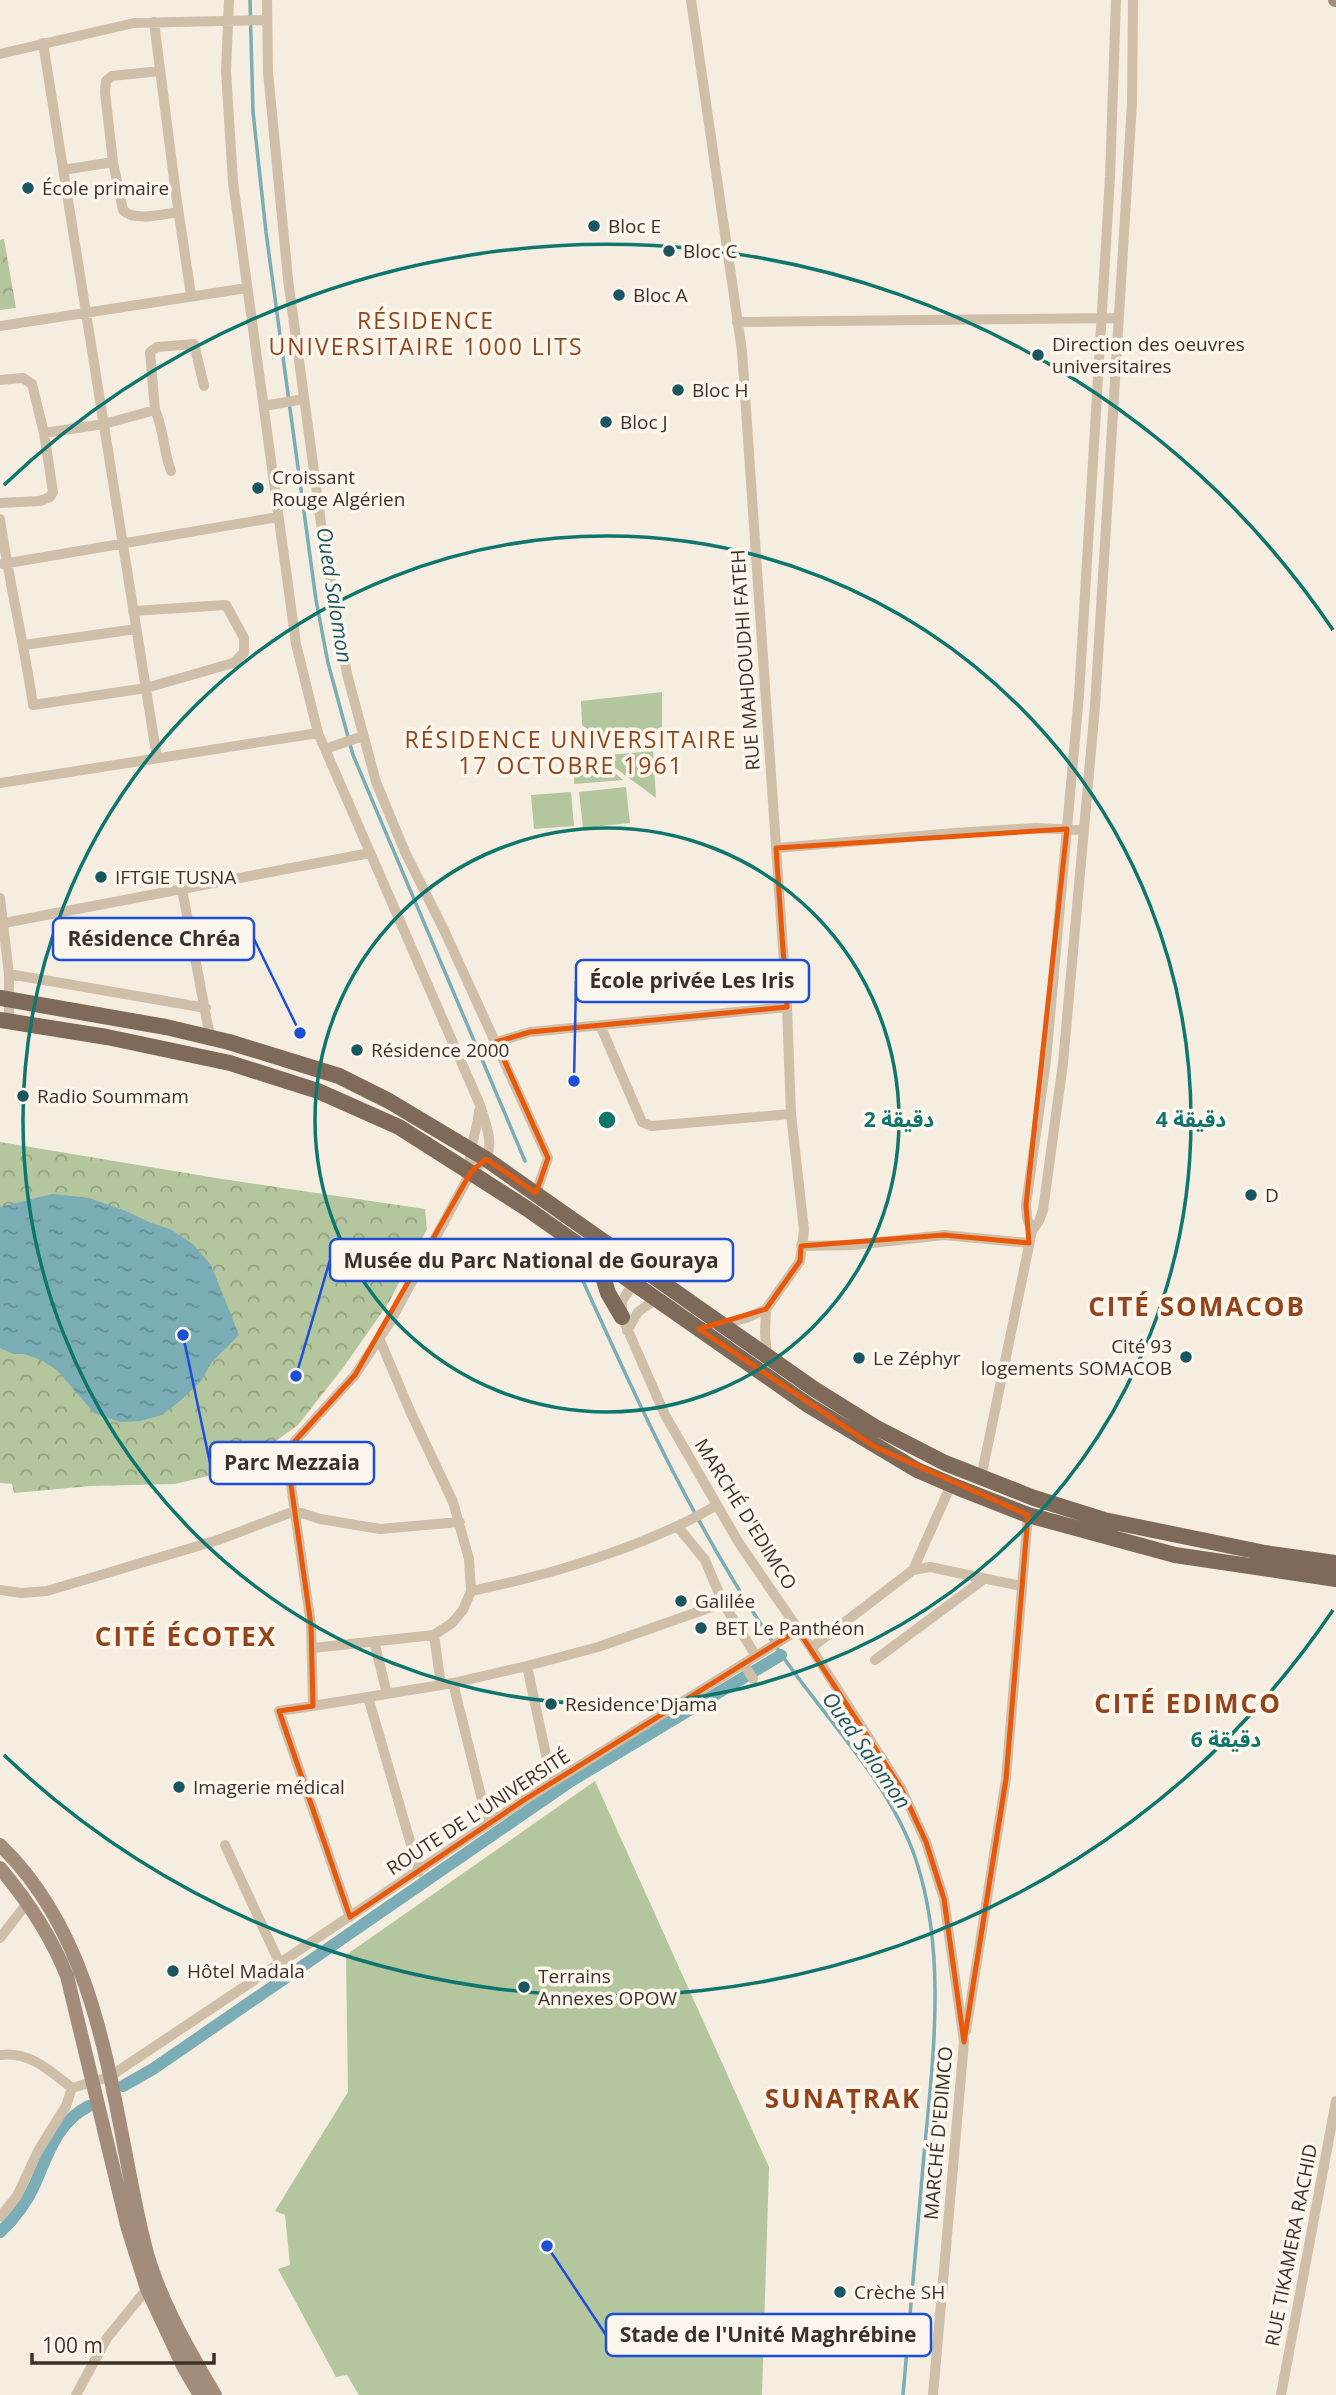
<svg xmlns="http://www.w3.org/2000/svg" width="1336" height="2395" viewBox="0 0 1336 2395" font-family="'Open Sans','Noto Sans Arabic',sans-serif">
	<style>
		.green { fill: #b4c69d }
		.forest { fill: url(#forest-crowns) }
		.water { fill: url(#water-ripples) }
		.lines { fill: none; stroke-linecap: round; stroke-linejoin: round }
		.stream { stroke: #7aadb6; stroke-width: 3.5 }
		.canal { stroke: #7aadb6; stroke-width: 12 }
		.street { stroke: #cfbfa9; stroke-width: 10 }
		.secondary { stroke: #a38d7a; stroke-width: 14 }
		.primary { stroke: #7f6a59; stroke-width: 16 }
		.marked { fill: none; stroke: #e8590c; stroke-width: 5; stroke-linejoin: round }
		.ring { fill: none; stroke: #0f766e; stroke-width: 3.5 }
		.poi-dot { fill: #1a5662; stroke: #fcf6ec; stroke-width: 2.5 }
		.labels { text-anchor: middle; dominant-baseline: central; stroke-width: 7; stroke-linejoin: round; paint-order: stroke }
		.poi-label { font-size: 19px; fill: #3c3129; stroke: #fcf6ec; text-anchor: start }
		.street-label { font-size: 19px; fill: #3c3129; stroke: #fcf6ec }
		.water-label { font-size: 21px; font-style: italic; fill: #1a5662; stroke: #fcf6ec }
		.quarter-label { font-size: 23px; letter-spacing: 2px; fill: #93441a; stroke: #fcf6ec }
		.district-label { font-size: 26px; font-weight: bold; letter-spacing: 2px; fill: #93441a; stroke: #fcf6ec }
		.centre { fill: #0f766e; stroke: #fcf6ec; stroke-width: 3.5 }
		.ring-label { font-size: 21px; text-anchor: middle; font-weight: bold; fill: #0f766e; stroke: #fcf6ec; stroke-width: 7; stroke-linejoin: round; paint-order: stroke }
		.leader { fill: none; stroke: #1d4ed8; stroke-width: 2.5 }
		.callout-dot { fill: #1d4ed8; stroke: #fcf6ec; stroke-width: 2.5 }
		.callout { fill: #fcf6ec; stroke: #1d4ed8; stroke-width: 2.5 }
		.callout-label { font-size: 21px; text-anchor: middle; font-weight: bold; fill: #3c3129 }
	</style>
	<defs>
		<pattern id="forest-crowns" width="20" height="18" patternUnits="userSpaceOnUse" patternTransform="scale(1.75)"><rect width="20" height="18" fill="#b4c69d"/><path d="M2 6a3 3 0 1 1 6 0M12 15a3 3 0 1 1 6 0" fill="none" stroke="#94a180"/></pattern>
		<pattern id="water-ripples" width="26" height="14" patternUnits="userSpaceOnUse" patternTransform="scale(1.75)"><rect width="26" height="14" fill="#7aadb6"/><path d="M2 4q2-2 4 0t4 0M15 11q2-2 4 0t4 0" fill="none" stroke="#658d94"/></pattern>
	</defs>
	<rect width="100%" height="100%" fill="#f5eddf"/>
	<!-- green -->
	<path class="green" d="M662,692V734L592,740L589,731L582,725L581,701Z
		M653,751L656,798L599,756Z
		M594,758L599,759L623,780L574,784V776L584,771Z
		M626,787L630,823L583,828L579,792Z
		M571,792L574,826L534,829L531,795Z
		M595,1781L769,2167L762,2395H359L347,2375L336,2377L278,2269L290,2265L285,2215L275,2211L348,2092L346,1955Z"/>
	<!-- forest -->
	<path class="forest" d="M4,239L16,308L0,310V240Z
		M0,1142L222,1179L425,1209L427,1229L389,1302L343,1368L298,1425L237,1469L175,1484L90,1486L14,1493L12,1484L0,1483Z"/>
	<!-- water -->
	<path class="water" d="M52,1194L89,1198L126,1211L151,1223L170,1229L193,1244L211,1265L239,1335L211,1363L201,1381L180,1401L162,1415L140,1421L120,1422L94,1413L57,1370L41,1360L24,1354H14L0,1348V1207Z"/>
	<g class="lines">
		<!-- stream -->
		<path class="stream" d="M250,0L253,112L266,232L316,600L328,663L353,755L525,1161
			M574,1261C635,1397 696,1532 781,1654C827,1721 890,1782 916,1860C947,1954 933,2059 924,2155C917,2235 910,2315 903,2395"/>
		<!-- canal -->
		<path class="canal" d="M123,2086L153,2069L571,1781L781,1655
			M0,2232C14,2219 27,2202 35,2184C48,2154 58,2121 89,2106"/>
		<!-- street -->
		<path class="street" d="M229,0L226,71L233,182L296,644L318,733L325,749L480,1105C488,1132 500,1154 471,1172L390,1322L355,1375L295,1441L287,1457L311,1625L313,1706L453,1683L527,1666L552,1783
			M267,0L268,72L288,279L321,523L347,674L376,782L405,852L444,930L548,1158L536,1193
			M691,0L742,351L787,1007L791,1114L804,1230L800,1261L766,1309L765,1333L767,1357
			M154,22L176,195L191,295
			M43,43L157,758
			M0,54L134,23L265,20
			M113,162L123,210C134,222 163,214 178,212
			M63,170L113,162L105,92L106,81L112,76L160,71
			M737,322L1119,318
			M0,326L247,288
			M0,380L23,378L32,384L44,433L53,492L50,497L40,501L0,503
			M264,406L304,399
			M44,433L104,424L155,410
			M171,471C163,451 164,429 155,410L150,352L157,347L194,344L204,386
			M0,519C9,582 24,643 33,705L146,688L233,663L244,653V638L226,605L133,611
			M3,564L278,517
			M24,645L136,629
			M325,749L363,736
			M0,783L318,733
			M776,848L955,833L1035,828L1084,830
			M182,889L210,1037
			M0,898L9,974V1021
			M4,923L370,853
			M9,974L206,1008
			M600,1025L642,1122L651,1126L791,1114
			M496,1042L530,1032L787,1007
			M471,1172C467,1151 477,1133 479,1111
			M1032,1231L1027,1218L1026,1205L1046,1061L1079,695L1110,177L1116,0
			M801,1246L854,1245L944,1235L1029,1243
			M635,1281L622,1301V1317L665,1415L739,1543L811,1648L901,1788L926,1842L944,1899L964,2042L933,2395
			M723,1324L746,1318L766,1309
			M627,1331L638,1312L656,1299
			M981,1478L1032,1231L1039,1221L1043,1210L1063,1063L1095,706L1132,103L1133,0
			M913,1570L951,1485
			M0,1590L21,1593L47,1591L218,1540L295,1511L320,1519L380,1529L460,1522
			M471,1591C551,1575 648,1546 717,1505
			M434,1635L441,1685
			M374,1641L387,1694
			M313,1648L434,1635L452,1623L463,1610L471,1591L469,1559L453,1502L410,1411L379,1338
			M811,1648L913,1570L930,1567L1021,1586
			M756,1656L798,1630
			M875,1660L984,1579
			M744,1664L753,1679
			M527,1666L598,1647L723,1603
			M453,1683L488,1824
			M368,1697L419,1872
			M313,1706L279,1711L350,1917
			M225,1845L280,1964
			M0,1938L28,1902
			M966,2031L1006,1779L1028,1515
			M0,2055C30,2051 50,2071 72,2088
			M0,2217L17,2196L38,2151L66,2106L72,2088L109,2077L524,1800L756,1656L723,1603L705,1560L678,1527
			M76,2395L107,2338L147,2289L151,2288
			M1281,2395L1336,2101"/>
		<!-- secondary -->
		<path class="secondary" d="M1335,0H1336
			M0,1845C106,1947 111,2107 144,2242C156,2294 188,2349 215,2395
			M0,1868C28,1901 51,1936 67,1976L128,2229L147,2289L184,2368L200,2395"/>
		<!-- primary -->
		<path class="primary" d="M0,998L166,1027L229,1042L339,1076L389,1101L486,1159L814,1389L875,1427L945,1463L1034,1498L1104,1520L1265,1553L1336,1563
			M0,1020L107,1037L230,1063L318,1091L399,1127L526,1208L808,1405L917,1470L959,1488L1028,1515L1175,1555L1336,1579
			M597,1257L608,1293L622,1317"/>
	</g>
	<!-- marked area -->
	<path class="marked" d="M1067,829L1026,1205L1029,1243L944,1235L801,1246L800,1261L766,1309L699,1329L875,1447L1028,1515L1006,1779L964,2042L944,1899L926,1842L901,1788L798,1630L524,1800L350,1917L279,1711L313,1706L311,1625L287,1457L295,1441L355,1375L471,1172L486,1159L536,1193L548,1158L496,1042L530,1032L787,1007L776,848Z"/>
	<!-- distance rings -->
	<g class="ring">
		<circle cx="607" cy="1120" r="292"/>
		<circle cx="607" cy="1120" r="584"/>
		<path d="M1333 1610A876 876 0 0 1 4 1755M4 485A876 876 0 0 1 1333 630"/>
	</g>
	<!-- markers -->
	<g class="poi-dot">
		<circle cx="28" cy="188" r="7"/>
		<circle cx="594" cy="226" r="7"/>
		<circle cx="669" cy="251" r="7"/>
		<circle cx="619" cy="295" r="7"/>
		<circle cx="1038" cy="355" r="7"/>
		<circle cx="678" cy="390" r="7"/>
		<circle cx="606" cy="422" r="7"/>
		<circle cx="258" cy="488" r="7"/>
		<circle cx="101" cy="877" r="7"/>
		<circle cx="357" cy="1050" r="7"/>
		<circle cx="23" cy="1096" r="7"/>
		<circle cx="1251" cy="1195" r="7"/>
		<circle cx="1186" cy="1357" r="7"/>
		<circle cx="859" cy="1358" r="7"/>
		<circle cx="681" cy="1601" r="7"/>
		<circle cx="701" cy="1628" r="7"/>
		<circle cx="551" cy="1704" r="7"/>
		<circle cx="179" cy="1787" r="7"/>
		<circle cx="173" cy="1971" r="7"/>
		<circle cx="524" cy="1987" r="7"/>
		<circle cx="840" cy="2292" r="7"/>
	</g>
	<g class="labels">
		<!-- poi labels -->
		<g class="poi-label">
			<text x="42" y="188">École primaire</text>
			<text x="608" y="226">Bloc E</text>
			<text x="683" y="251">Bloc C</text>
			<text x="633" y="295">Bloc A</text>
			<text x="1052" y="344">Direction des oeuvres<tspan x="1052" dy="22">universitaires</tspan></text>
			<text x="692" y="390">Bloc H</text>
			<text x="620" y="422">Bloc J</text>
			<text x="272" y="477">Croissant<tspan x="272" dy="22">Rouge Algérien</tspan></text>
			<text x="115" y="877">IFTGIE TUSNA</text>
			<text x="371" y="1050">Résidence 2000</text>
			<text x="37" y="1096">Radio Soummam</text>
			<text x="1265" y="1195">D</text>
			<text x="1172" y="1346" text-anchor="end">Cité 93<tspan x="1172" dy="22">logements SOMACOB</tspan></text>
			<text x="873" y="1358">Le Zéphyr</text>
			<text x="695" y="1601">Galilée</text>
			<text x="715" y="1628">BET Le Panthéon</text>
			<text x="565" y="1704">Residence Djama</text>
			<text x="193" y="1787">Imagerie médical</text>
			<text x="187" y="1971">Hôtel Madala</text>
			<text x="538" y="1976">Terrains<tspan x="538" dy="22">Annexes OPOW</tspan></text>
			<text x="854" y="2292">Crèche SH</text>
		</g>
		<!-- street labels -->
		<g class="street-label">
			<text transform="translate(745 660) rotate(-94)">RUE MAHDOUDHI FATEH</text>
			<text transform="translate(746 1514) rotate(58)">MARCHÉ D'EDIMCO</text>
			<text transform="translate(478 1812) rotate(-33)">ROUTE DE L'UNIVERSITÉ</text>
			<text transform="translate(938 2133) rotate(-85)">MARCHÉ D'EDIMCO</text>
			<text transform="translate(1291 2245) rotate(-79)">RUE TIKAMERA RACHID</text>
		</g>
		<!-- water labels -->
		<g class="water-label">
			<text transform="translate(335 595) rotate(81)">Oued Salomon</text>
			<text transform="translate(867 1750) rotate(55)">Oued Salomon</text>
		</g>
		<!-- quarter labels -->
		<g class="quarter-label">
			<text x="426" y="320">RÉSIDENCE<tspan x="426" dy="26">UNIVERSITAIRE 1000 LITS</tspan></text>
			<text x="571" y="739">RÉSIDENCE UNIVERSITAIRE<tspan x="571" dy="26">17 OCTOBRE 1961</tspan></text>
		</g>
		<!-- district labels -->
		<g class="district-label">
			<text x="1197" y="1306">CITÉ SOMACOB</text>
			<text x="186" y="1636">CITÉ ÉCOTEX</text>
			<text x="1188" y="1703">CITÉ EDIMCO</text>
			<text x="843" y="2098">SUNAṬRAK</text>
		</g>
	</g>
	<circle cx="607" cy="1120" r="10" class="centre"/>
	<g class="ring-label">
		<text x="899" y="1127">2 دقيقة</text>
		<text x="1191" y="1127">4 دقيقة</text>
		<text x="1226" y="1747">6 دقيقة</text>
	</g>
	<!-- callouts -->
	<path class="leader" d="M300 1033L254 939M574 1081L576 981M296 1376L330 1260M183 1335L210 1463M547 2246L606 2335"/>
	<g class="callout-dot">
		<circle cx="300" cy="1033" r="7"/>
		<circle cx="574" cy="1081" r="7"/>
		<circle cx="296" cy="1376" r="7"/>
		<circle cx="183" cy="1335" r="7"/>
		<circle cx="547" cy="2246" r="7"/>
	</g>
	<g class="callout">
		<rect x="53" y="918" width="201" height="42" rx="7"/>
		<rect x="576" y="960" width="233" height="42" rx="7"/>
		<rect x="330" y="1239" width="403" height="42" rx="7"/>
		<rect x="210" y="1442" width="164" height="42" rx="7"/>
		<rect x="606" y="2314" width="325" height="42" rx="7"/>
	</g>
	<g class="callout-label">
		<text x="154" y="946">Résidence Chréa</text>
		<text x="692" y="988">École privée Les Iris</text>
		<text x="531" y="1268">Musée du Parc National de Gouraya</text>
		<text x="292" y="1470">Parc Mezzaia</text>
		<text x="768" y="2342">Stade de l'Unité Maghrébine</text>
	</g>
	<!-- scale -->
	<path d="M32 2353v10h182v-10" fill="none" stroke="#3c3129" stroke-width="3.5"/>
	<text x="42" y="2353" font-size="21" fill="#3c3129" stroke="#fcf6ec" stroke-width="5" paint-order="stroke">100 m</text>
</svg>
